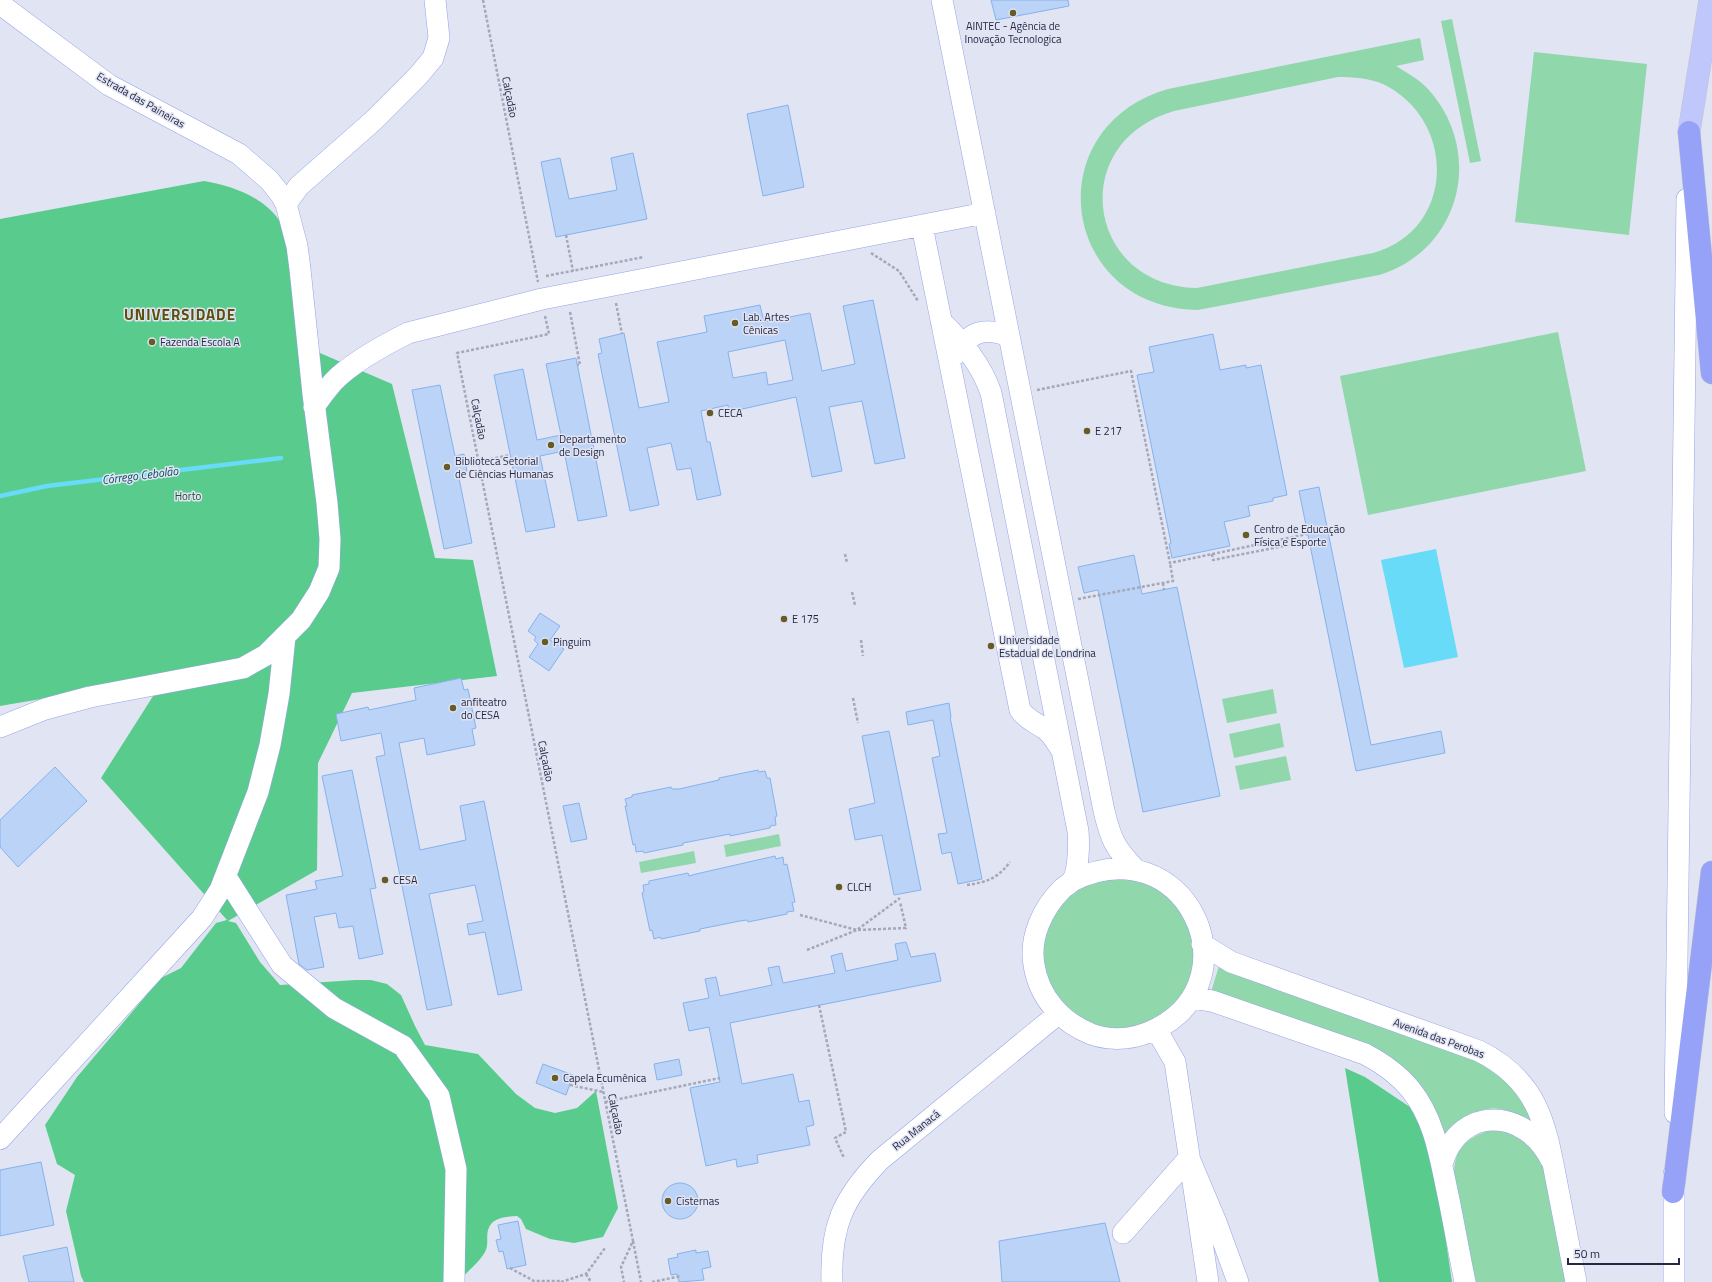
<svg xmlns="http://www.w3.org/2000/svg" width="1712" height="1282" viewBox="0 0 1712 1282" font-family="'Titillium Web',sans-serif">
	<style>
		.green { fill: #91d7ac; fill-rule: evenodd }
		.forest { fill: #59cc8d }
		.water { fill: #67dbf8 }
		.lines { fill: none; stroke-linecap: round; stroke-linejoin: round }
		.stream { stroke: #67dbf8; stroke-width: 4.5 }
		.building { fill: #bad3f6; stroke: #86b2ef; fill-rule: evenodd }
		.minor-casing { stroke: #98a3e8; stroke-width: 22 }
		.major-casing { stroke: #c2c3ca; stroke-width: 23 }
		.highway-casing { stroke: #c2c3ca; stroke-width: 23 }
		.path { stroke: #a5a8ba; stroke-width: 2.5; stroke-dasharray: 3 2; stroke-linecap: butt }
		.minor { stroke: #fff; stroke-width: 21 }
		.major { stroke: #c0c7fb; stroke-width: 22 }
		.highway { stroke: #96a2f8; stroke-width: 22 }
		.poi-dot { fill: #665b27; stroke: #e1e4f2; stroke-width: 1.5 }
		.labels { text-anchor: middle; dominant-baseline: central; stroke-width: 3; stroke-linejoin: round; paint-order: stroke }
		.poi-label { font-size: 11px; fill: #242843; stroke: #e1e4f2; text-anchor: start }
		.street-label { font-size: 11px; fill: #242843; stroke: #e1e4f2 }
		.park-label { font-size: 11px; fill: #204e34; stroke: #e1e4f2 }
		.water-label { font-size: 12px; font-style: italic; fill: #034d5b; stroke: #e1e4f2 }
		.district-label { font-size: 15px; font-weight: bold; letter-spacing: 1px; fill: #5c4f10; stroke: #e1e4f2 }
	</style>
	<rect width="100%" height="100%" fill="#e1e4f2"/>
	<!-- green -->
	<path class="green" d="M1452,19L1481,161L1470,163L1441,21Z
		M1420,38L1424,60L1396,66C1407,73 1419,79 1428,89C1485,152 1461,250 1379,275L1198,310C1060,308 1036,127 1168,89ZM1338,77C1353,77 1369,78 1383,84C1457,120 1456,230 1373,253L1197,288C1086,286 1066,142 1174,111Z
		M1534,52L1647,64L1629,235L1515,222Z
		M1558,332L1586,471L1368,515L1340,376Z
		M1273,689L1277,713L1227,723L1222,699Z
		M1280,723L1284,747L1234,758L1229,734Z
		M1286,756L1291,780L1240,790L1235,766Z
		M779,834L781,846L726,857L724,845Z
		M694,851L696,863L641,873L639,862Z
		M1042 953a76 76 0 1 1 152 0a76 76 0 1 1-152 0Z
		M1219,966L1233,974L1471,1059L1494,1070L1516,1092L1535,1125C1496,1097 1472,1107 1440,1139L1409,1078L1210,995Z
		M1492,1129L1511,1132L1534,1150L1540,1160L1548,1178L1568,1282H1475L1454,1176C1454,1146 1466,1139 1492,1129Z"/>
	<!-- forest -->
	<path class="forest" d="M204,181C232,186 262,196 279,220C281,224 282,230 283,235C294,269 295,308 299,344L392,384L435,558L473,560L497,676L352,693L318,763L317,870L228,921L236,923L260,962L280,985L355,980H371L387,984L401,995L415,1026L425,1045L478,1054L516,1094L535,1108L555,1113L577,1108L596,1091L618,1208L603,1237L574,1243L550,1239L526,1229L521,1219L517,1216C506,1217 492,1217 488,1230C486,1237 489,1245 485,1252C480,1261 469,1270 462,1278L460,1282H84L81,1276L66,1211L75,1175L57,1164L45,1125L77,1077L161,978L181,968L216,923L227,920L101,778L162,682L82,692L0,706V219Z
		M1345,1068L1365,1077L1428,1119L1452,1282H1379Z"/>
	<!-- water -->
	<path class="water" d="M1436,549L1458,657L1404,668L1381,560Z"/>
	<g class="lines">
		<!-- stream -->
		<path class="stream" d="M0,496L47,486L281,458"/>
	</g>
	<!-- building -->
	<path class="building" d="M991,0H1068L1069,6L996,20Z
		M788,105L804,187L763,196L747,114Z
		M633,153L647,219L556,237L541,162L560,158L569,199L617,190L611,158Z
		M873,300L905,458L875,464L862,401L829,407L842,471L812,477L796,397L729,412L728,405L701,411L707,442H710L721,495L697,500L691,468L677,470L671,443L647,448L659,505L630,511L598,354L602,353L599,339L624,333L639,408L669,402L657,342L707,332L704,316L760,305L764,322L810,313L822,371L855,364L843,306ZM785,340L793,380L768,385L766,372L733,378L728,352Z
		M1213,334L1220,370L1246,365V368L1261,365L1287,495L1273,498V501L1248,506L1250,516L1224,522L1230,546L1172,558L1169,544L1171,543L1137,375L1154,372L1149,347Z
		M576,358L607,516L578,521L564,451L540,456L555,527L526,532L494,375L523,369L537,440L561,435L546,364Z
		M440,385L455,456L464,454L467,471L458,473L472,543L444,549L412,390Z
		M1319,487L1371,745L1441,731L1445,753L1356,771L1299,491Z
		M1134,555L1142,594L1177,587L1220,796L1143,812L1098,590L1084,593L1078,567Z
		M540,613L560,626L550,640L564,649L549,671L529,657L538,644L534,640L536,637L528,631Z
		M461,678L464,690L468,689L476,728L472,729L475,745L427,755L424,738L399,743L420,850L466,840L460,806L484,801L522,990L498,995L485,932L469,935L467,924L483,921L475,885L429,894L452,1005L427,1010L376,757L385,755L381,733L341,741L336,714L368,707L369,710L416,700L414,688Z
		M949,703L951,717H950L982,879L958,884L951,852L942,854L938,834L947,833L932,758L940,756L933,720L908,725L906,712Z
		M889,731L921,890L894,895L882,835L855,840L849,809L875,803L862,736Z
		M55,767L87,801L18,867L0,847V820Z
		M352,770L376,888L370,889L383,954L359,959L353,926L339,928L336,913L314,917L324,967L307,970L299,964L286,895L317,889L315,881L343,876L322,776Z
		M758,770L759,772L765,771L767,778H770L777,816L775,817L776,825L770,826V828L730,836V834L683,843V845L644,853L643,851L636,852L635,844L633,845L625,806H627L625,799L632,797V795L671,787L672,789H679L719,780V778Z
		M579,803L587,839L571,842L563,806Z
		M775,856L776,859L783,857L784,865L787,864L795,902L792,903L794,911L787,912V914L748,922L747,920L740,921L700,929V931L661,939L660,937L654,939L652,930L650,931L642,893L644,892L643,885L649,884V881L688,873L689,876L696,874Z
		M906,942L911,957L935,953L941,981L730,1023L742,1084L793,1074L799,1102L809,1100L814,1125L806,1127L810,1145L757,1155L758,1163L737,1167L736,1159L706,1166L690,1088L720,1082L709,1027L689,1031L683,1003L709,998L705,979L716,977L720,996L772,985L768,968L779,966L783,983L835,973L831,956L842,953L846,971L898,960L895,944Z
		M679,1059L682,1075L657,1080L654,1064Z
		M543,1064L573,1075L566,1095L536,1083Z
		M41,1162L54,1225L0,1236V1170Z
		M662 1201a18 18 0 1 1 36 0a18 18 0 1 1-36 0Z
		M518,1221L526,1265L507,1269L503,1251L499,1252L496,1240L501,1239L498,1225Z
		M1105,1223L1120,1282H1002L999,1241Z
		M67,1247L74,1282H29L23,1256Z
		M696,1250V1253L708,1251L711,1267L702,1269L704,1280L679,1282L677,1274L671,1275L668,1259L678,1257L677,1254Z"/>
	<g class="lines">
		<defs>
			<path id="minor" d="M942,0L1104,811C1111,840 1115,848 1135,869
				M0,4L109,85L239,154L269,180L281,195L286,204L297,246L300,269L313,394L327,503L330,539L329,568L319,592L301,620L266,655L243,668L90,697L45,709L0,727
				M286,204L299,186L373,121L418,76L433,58L439,38L435,0
				M922,226L1020,710C1027,720 1035,722 1045,729C1052,734 1056,742 1061,749
				M941,321C963,343 981,364 991,393L1078,831C1079,842 1079,872 1072,881C1070,884 1065,886 1062,889C1043,908 1029,937 1034,965C1039,997 1061,1022 1091,1034C1113,1042 1137,1039 1158,1028C1255,977 1184,825 1072,881
				M956,354C970,331 984,327 1009,336
				M314,407C320,398 326,390 333,382C352,362 384,345 408,333L542,299L985,213
				M226,877L282,965L334,1008L403,1046L439,1096L456,1169L454,1282
				M1202,944L1231,962L1479,1051C1541,1082 1546,1128 1558,1189C1564,1220 1570,1251 1576,1282
				M1192,998L1212,1001L1365,1054C1382,1063 1399,1075 1411,1090C1435,1120 1440,1158 1448,1195C1454,1224 1459,1253 1465,1282
				M1156,1029L1175,1062L1208,1282
				M1675,1113L1687,199
				M0,1139L202,918L220,890L258,792L270,745L279,694L285,637
				M1442,1164C1459,1104 1526,1108 1551,1160
				M1674,1174V1282
				M1123,1233L1189,1158L1216,1222L1238,1282
				M832,1282C830,1228 842,1199 880,1160L1058,1014"/>
			<path id="major" d="M1689,132L1710,0"/>
			<path id="highway" d="M1689,132L1712,373
				M1673,1192L1712,872"/>
		</defs>
		<!-- minor casing -->
		<use href="#minor" class="minor-casing"/>
		<!-- major casing -->
		<use href="#major" class="major-casing"/>
		<!-- highway casing -->
		<use href="#highway" class="highway-casing"/>
		<!-- path -->
		<path class="path" d="M483,0L538,282
			M566,235L573,271
			M871,253L899,271L918,301
			M546,276L644,257
			M616,303L622,334
			M570,312L580,365H577
			M545,316L549,334L457,353L633,1241L621,1267L624,1282
			M1037,390L1131,371L1170,563L1307,534
			M466,464L510,455
			M845,554L847,563
			M1212,554L1213,560L1309,541
			M1163,583L1164,590
			M852,592L855,605
			M1078,599L1173,581L1170,563
			M861,640L863,656
			M853,698L858,723
			M967,885C987,882 997,879 1010,862
			M800,915L857,930L906,928L900,902
			M807,950L857,930L900,898
			M819,1005L846,1132L835,1138L844,1158
			M570,1085L603,1092
			M605,1102L720,1078
			M633,1241L641,1282
			M510,1268L534,1281H561
			M586,1274L591,1282
			M561,1282L586,1274L605,1248
			M652,1282L681,1276"/>
		<!-- minor -->
		<use href="#minor" class="minor"/>
		<!-- major -->
		<use href="#major" class="major"/>
		<!-- highway -->
		<use href="#highway" class="highway"/>
	</g>
	<!-- markers -->
	<g class="poi-dot">
		<circle cx="1013" cy="13" r="4"/>
		<circle cx="735" cy="323" r="4"/>
		<circle cx="152" cy="342" r="4"/>
		<circle cx="710" cy="413" r="4"/>
		<circle cx="1087" cy="431" r="4"/>
		<circle cx="551" cy="445" r="4"/>
		<circle cx="447" cy="467" r="4"/>
		<circle cx="1246" cy="535" r="4"/>
		<circle cx="784" cy="619" r="4"/>
		<circle cx="545" cy="642" r="4"/>
		<circle cx="991" cy="646" r="4"/>
		<circle cx="453" cy="708" r="4"/>
		<circle cx="385" cy="880" r="4"/>
		<circle cx="839" cy="887" r="4"/>
		<circle cx="555" cy="1078" r="4"/>
		<circle cx="668" cy="1201" r="4"/>
	</g>
	<g class="labels">
		<!-- poi labels -->
		<g class="poi-label">
			<text x="1013" y="26" text-anchor="middle">AINTEC - Agência de<tspan x="1013" dy="13">Inovação Tecnologica</tspan></text>
			<text x="743" y="317">Lab. Artes<tspan x="743" dy="13">Cênicas</tspan></text>
			<text x="160" y="342">Fazenda Escola A</text>
			<text x="718" y="413">CECA</text>
			<text x="1095" y="431">E 217</text>
			<text x="559" y="439">Departamento<tspan x="559" dy="13">de Design</tspan></text>
			<text x="455" y="461">Biblioteca Setorial<tspan x="455" dy="13">de Ciências Humanas</tspan></text>
			<text x="1254" y="529">Centro de Educação<tspan x="1254" dy="13">Física e Esporte</tspan></text>
			<text x="792" y="619">E 175</text>
			<text x="999" y="640">Universidade<tspan x="999" dy="13">Estadual de Londrina</tspan></text>
			<text x="553" y="642">Pinguim</text>
			<text x="461" y="702">anfiteatro<tspan x="461" dy="13">do CESA</tspan></text>
			<text x="393" y="880">CESA</text>
			<text x="847" y="887">CLCH</text>
			<text x="563" y="1078">Capela Ecumênica</text>
			<text x="676" y="1201">Cisternas</text>
		</g>
		<!-- street labels -->
		<g class="street-label">
			<text transform="translate(510 97) rotate(79)">Calçadão</text>
			<text transform="translate(141 100) rotate(30)">Estrada das Paineiras</text>
			<text transform="translate(479 419) rotate(79)">Calçadão</text>
			<text transform="translate(546 761) rotate(79)">Calçadão</text>
			<text transform="translate(1439 1038) rotate(20)">Avenida das Perobas</text>
			<text transform="translate(616 1114) rotate(79)">Calçadão</text>
			<text transform="translate(916 1130) rotate(-39)">Rua Manacá</text>
		</g>
		<!-- park labels -->
		<g class="park-label">
			<text x="188" y="496">Horto</text>
		</g>
		<!-- water labels -->
		<g class="water-label">
			<text transform="translate(140 475) rotate(-7)">Córrego Cebolão</text>
		</g>
		<!-- district labels -->
		<g class="district-label">
			<text x="180" y="314">UNIVERSIDADE</text>
		</g>
	</g>
	<!-- scale -->
	<path d="M1568 1258v6h111v-6" fill="none" stroke="#242843" stroke-width="2"/>
	<text x="1574" y="1258" font-size="12" fill="#242843" stroke="#e1e4f2" stroke-width="3" paint-order="stroke">50 m</text>
</svg>
